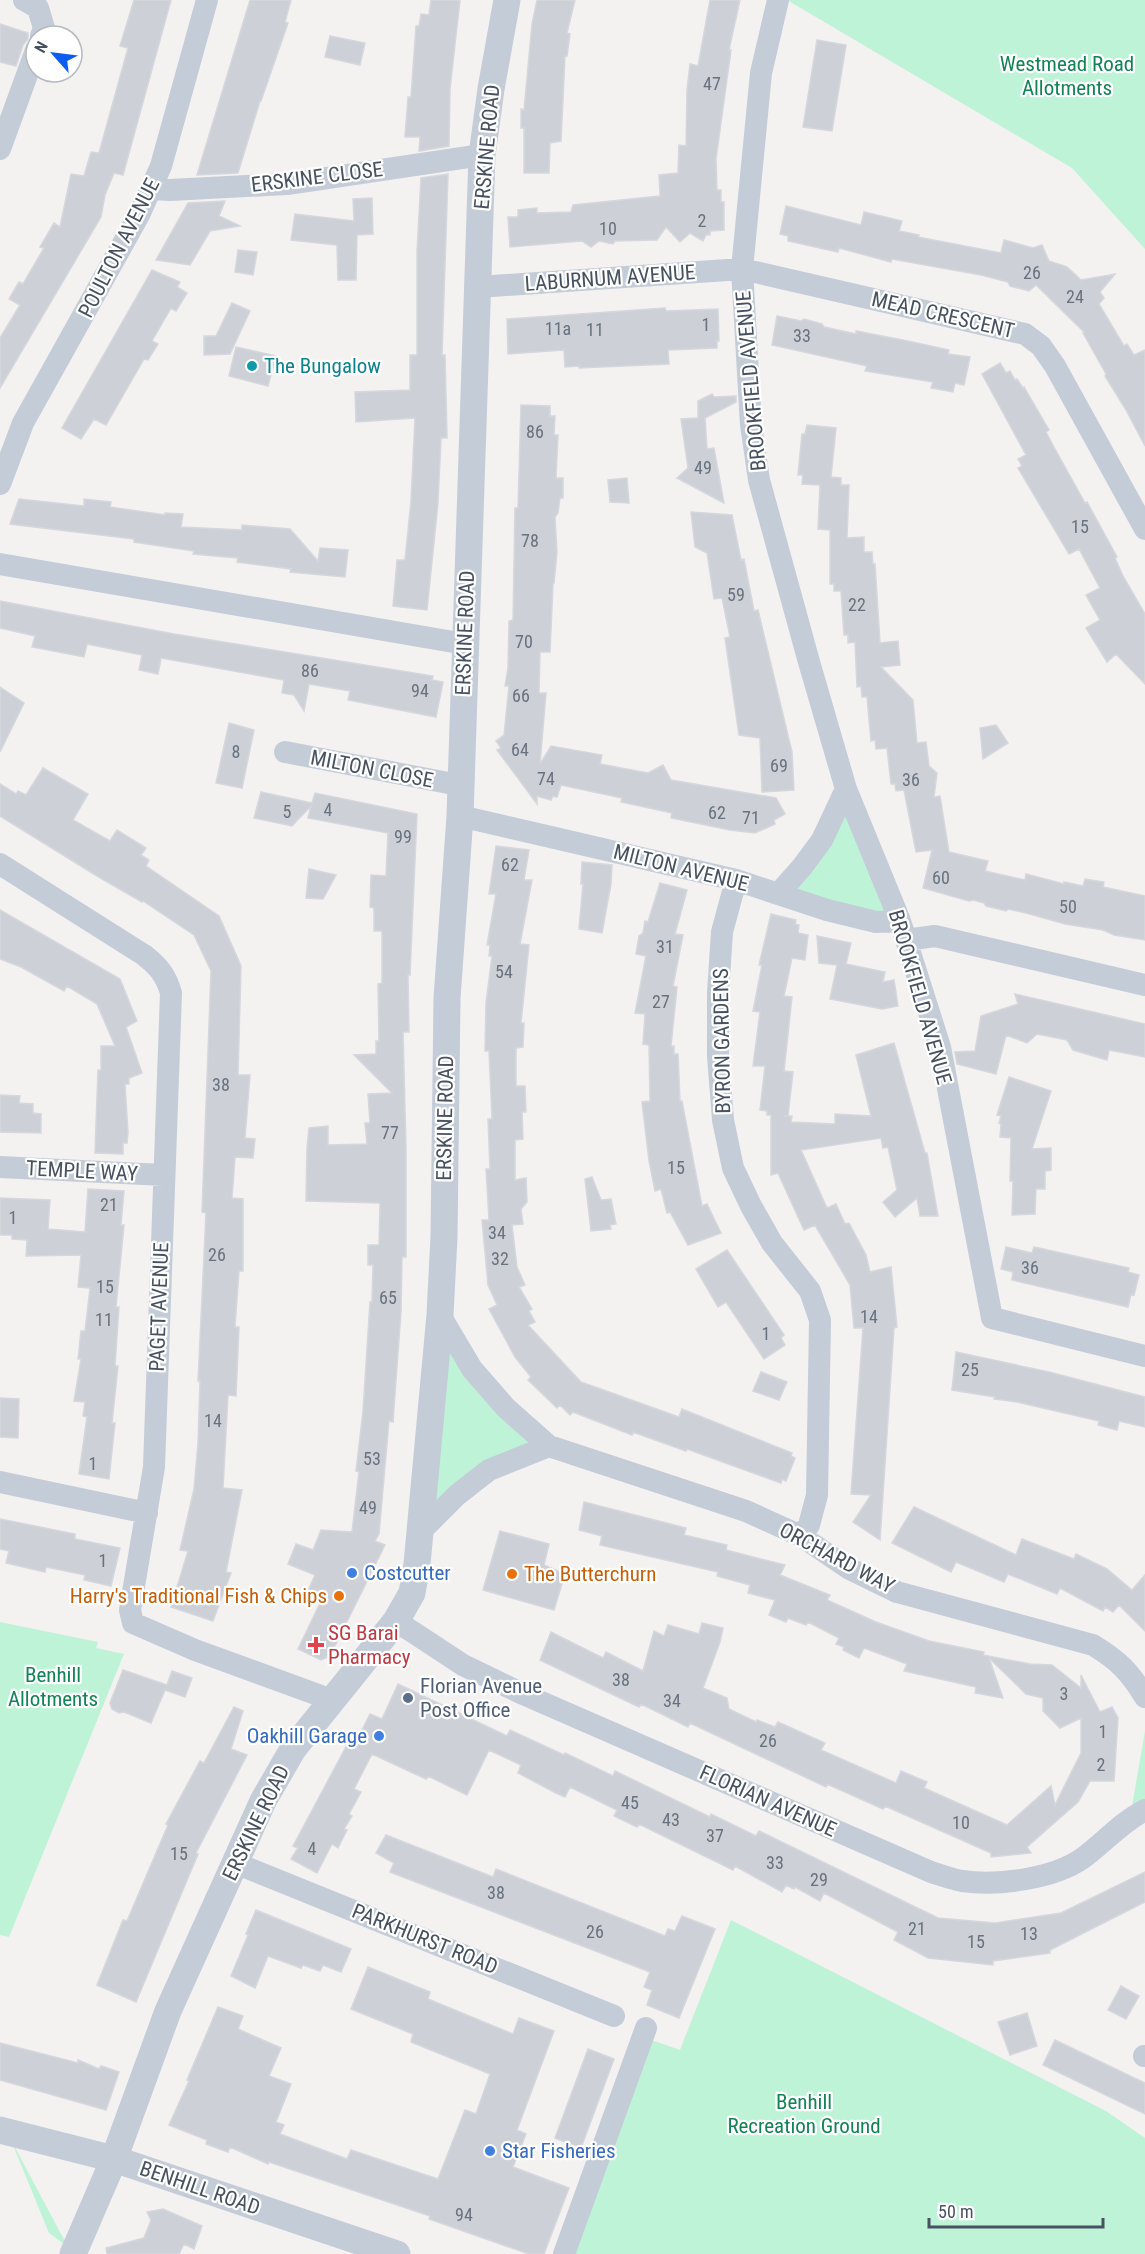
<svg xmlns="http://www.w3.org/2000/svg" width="1145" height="2254" viewBox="0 0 1145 2254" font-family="'Roboto Condensed',sans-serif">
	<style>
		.green { fill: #bef3d7 }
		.building { fill: #cdd0d6; stroke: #d5d7dd; stroke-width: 1.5 }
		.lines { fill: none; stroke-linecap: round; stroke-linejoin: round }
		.minor { stroke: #c4ccd7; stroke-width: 22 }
		.tertiary { stroke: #c4ccd7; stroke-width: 27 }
		.culture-dot { fill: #0f9aa8; stroke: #fff; stroke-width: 2 }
		.shop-dot { fill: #3f7fe0; stroke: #fff; stroke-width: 2 }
		.food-dot { fill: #e8710a; stroke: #fff; stroke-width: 2 }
		.health-dot { fill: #e0444e; stroke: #fff; stroke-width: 2 }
		.service-dot { fill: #5c6f8a; stroke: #fff; stroke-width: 2 }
		.labels { text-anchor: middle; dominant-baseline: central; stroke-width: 4.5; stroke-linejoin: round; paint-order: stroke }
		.number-label { font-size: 18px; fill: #68727e }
		.park-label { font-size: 21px; fill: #118354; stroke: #fff }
		.street-label { font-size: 21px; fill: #475260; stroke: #fff }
		.culture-label { font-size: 21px; fill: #0d838f; stroke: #fff; text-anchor: start }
		.shop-label { font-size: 21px; fill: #366cbe; stroke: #fff; text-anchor: start }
		.food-label { font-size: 21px; fill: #c56008; stroke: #fff; text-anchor: start }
		.health-label { font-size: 21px; fill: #be3a42; stroke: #fff; text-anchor: start }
		.service-label { font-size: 21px; fill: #4e5e75; stroke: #fff; text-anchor: start }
	</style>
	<rect width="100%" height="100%" fill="#f4f1f1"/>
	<!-- green -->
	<path class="green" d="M787,0H1145V249L1072,168Z
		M846,801L895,917L784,891Z
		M444,1327L540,1444L425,1520Z
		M0,1622L98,1642L96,1648L124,1654L9,1937L0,1935Z
		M1145,1731V1805L1131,1812Z
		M731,1920L1106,2111L1145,2138V2254H564L643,2037L680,2050Z
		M10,2138L68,2247L49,2233Z"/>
	<!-- building -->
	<path class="building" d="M134,0H171L123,175L114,173L105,195L101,217L0,388V338L20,305L9,299L19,282L23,284L44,248L40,247L54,223L60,227L71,174L84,176L91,152L99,153L128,48L120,46Z
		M250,0H291L285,22L288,23L261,101H260L238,173L197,175Z
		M431,0H460L450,89L449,146L419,151L420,137H405L408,97H411L416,26H419L421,14L429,15Z
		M537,0H575L567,33L570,34L567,56H565L561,141L550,143L549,173H524V128H521V109L524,110L532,24Z
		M710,0H740L729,50H731L716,159L717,190H721V202H724V230L710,231V235H706L703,241L690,233L680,242L666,227L657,240L615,241L613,244L599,241L591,247L582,241L510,247L508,217H518V210L537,208V213L571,212L573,205L660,196L659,175L678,173L679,145L686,146L687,90L690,64L698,66Z
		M0,24L28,33V39L23,45L16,66L0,62Z
		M330,36L365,43L360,65L325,57Z
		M817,40L846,45L832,131L803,127Z
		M448,174L442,355H445L447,438H441L438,503L427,610L393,606L397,560H405L411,501L415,418L356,422L355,392L410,390V355H417V252L421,178Z
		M372,198L373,234L357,235L356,280H338L337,245L291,240L295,214L354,221L353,199Z
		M225,201L219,216L240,226L210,231L190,265L156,260L188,203Z
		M786,206L861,225L864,212L902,221L899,231L919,235L918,237L1001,253L1004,240L1033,248L1042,245L1049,261L1067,267L1081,280L1115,274L1100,292L1104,298L1099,304L1124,346L1127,344L1134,355L1145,350V446L1126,410L1105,376L1106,374L1083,333L1084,332L1036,285L1029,291L1010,286L1008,282L981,275L892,259L891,262L839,248L838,252L788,241V236L780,234Z
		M238,250L257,252L253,275L235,272Z
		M152,270L180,282L177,287L187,293L176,311L171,308L152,341L158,344L148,360L144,359L106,425L94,419L81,439L62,428Z
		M232,303L250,311L230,354L204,355V336H216Z
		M665,308L666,311L718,309L719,341H717V348L668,350L669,364L579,368V366L565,367L564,350L508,354L507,319Z
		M777,316L801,321L804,319L822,324L824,327L856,334V331L908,341L949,350L948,354L970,357L964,385L955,383L953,392L931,388L933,382L865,371L867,366L772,345Z
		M236,347L276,356L268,386L229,376Z
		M1000,363L1006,373L1010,371L1015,380L1017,379L1023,388L1024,387L1049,430L1046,432L1055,449L1085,503L1087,502L1117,557L1115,558L1123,576L1145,614V684L1116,654L1107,662L1086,628L1100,620L1086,595L1100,588L1079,549L1069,554L1018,468L1022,466L1018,459L1026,455L982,374Z
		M712,394L714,397L736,396V402L705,418L707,449L714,448L724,503L677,478L688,468L681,419L698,418V401Z
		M521,405L550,406V416H555L554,435H558L556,478H563V498H560L558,513L555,517L557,552L554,583L553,584L550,652H540L539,693H546L540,764L551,746L602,755L600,764L648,773L663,765L671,780L776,798L785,814L774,820L775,824L755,833L730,830L671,818L672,813L621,802L622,798L561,785L557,797L553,796L551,800L537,796V804L497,750L501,748L496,741L504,735L509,686H505L508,668L509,621L513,620L515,508H518Z
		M807,425L836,428L831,477L841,478V485H849L847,538L864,537V552H872L873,564H875L880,643L898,641L900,665L881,667L913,700L917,743L926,742L929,766L937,773L934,797L940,796L949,852L988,861L985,871L1025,880L1026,874L1064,884V882L1083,886L1085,879L1104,882L1103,887L1145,896V940L1114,935L1103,930L1065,924L1026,913L1008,909L1006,911L986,906L984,903L973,900L969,901L923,888L932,850L916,852L904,790L896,791L895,784H891L887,748L876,749L875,740L871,741L867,697H862L861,686L857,687L855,642L848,643V635H844L841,591H834V584H830V530L818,529L820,485L802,484L803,475H798L802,434H805Z
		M627,478L629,503L610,502L608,480Z
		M19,499L84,506V499L111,502L110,507L165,515V513L183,514L181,527L242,530V525L290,529L318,561L320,548L348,550L345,577L290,572L291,569L237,562L238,558L193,554L194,551L134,542V539L10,524Z
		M691,512L732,515L741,560L744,559L754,611L758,610L792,752L794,790L762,792L760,738L739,735L725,638L730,637L722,598L714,599L707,553L695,547Z
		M0,601L174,634L433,676L432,680L443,682L436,717L348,700L350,691L309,684L304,711L294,695L282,693L284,680L161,658L158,674L139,670L142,655L87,644L84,657L32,647L35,636L0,628Z
		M0,687L24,703L0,752Z
		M229,723L254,730L242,788L216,783Z
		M996,725L1008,743L983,759L980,728Z
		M43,768L88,794L73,820L110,841L117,830L146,848L141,855L149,860L146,866L219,916L241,966L238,1075H250L245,1138L255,1139L253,1158L235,1157L232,1198L243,1199V1271H239L235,1327H239L236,1396L228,1395L223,1488L242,1490L226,1572L231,1573L213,1621L171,1607L188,1551L180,1550L194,1489L198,1443L200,1381H198L206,1213L202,1212L211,971L194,935L143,901L142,902L97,876L0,816V784L16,794L18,791L26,795Z
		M261,792L312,803L315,793L417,814L410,975H408L409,1032H403L406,1148V1257H402L401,1311L393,1422L389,1421L379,1534L375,1541L385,1545L330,1656L321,1660L298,1649L322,1599L307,1593L315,1575L288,1564L296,1544L313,1550L321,1530L352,1532L359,1472L356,1471L363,1411L370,1302H372L373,1265H368V1245H379L380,1203L306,1201L307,1148L309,1128L328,1126V1145L367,1144L365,1123H370L368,1094L392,1093L354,1055L376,1054V1041H379L378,984L382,983V931H374V908L370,907L371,875L386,876L388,833L308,818L311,806L292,826L254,818Z
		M496,846L529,850L524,880H532L520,944L529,945L521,1023H524L523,1047L516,1048V1086H525L526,1112H522L523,1139L515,1140V1180L526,1178L527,1202L521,1209L523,1224L512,1225L517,1267L525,1285L519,1287L532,1309L529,1311L535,1322L528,1325L581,1382L679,1417L682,1409L792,1453L791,1456L795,1458L786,1481L782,1479L781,1483L687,1449L686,1451L633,1432L632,1435L573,1412L570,1415L560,1405L557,1408L528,1380L531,1377L515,1357L489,1309L497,1305L488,1285L482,1220H489L486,1169H490L488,1119H492L489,1051H485L486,1003L492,956H489L490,945H487L496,894H489Z
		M582,862L612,865L611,884L602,933L579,929L583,884H581Z
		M309,869L336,875L323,899L306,898Z
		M660,883L687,890L675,934L683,935L673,986L677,987L671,1046H674V1054H678L680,1101H682L702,1206L707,1204L721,1233L688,1245L670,1212L667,1213L661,1189L655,1191L649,1161L642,1102L650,1101L649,1045L643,1044L645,1014L635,1013L646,956L636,954L639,936L643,933L645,921L648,922Z
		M0,910L120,979L137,1021L126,1027L142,1073L129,1078V1084H125L128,1133L127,1143H123V1154L95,1153L98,1070H101V1046H115L97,1004L67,986L64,991L21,967L0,959Z
		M771,914L796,920L795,924L799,925L798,933L808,935L805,960L792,958L784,996L792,997L784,1071L793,1072L788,1116H784H792L791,1122L835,1124V1114L871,1116L856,1055L894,1043L925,1153H927L938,1216H920L917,1198L895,1217L883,1202L897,1190L888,1147L883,1148L881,1138L801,1150L827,1208L836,1204L845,1224L849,1223L866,1255L870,1272L891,1267L897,1327L894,1328L880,1540L853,1522L871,1495L851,1494L863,1328H854L850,1285L815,1225L804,1230L778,1173L771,1175V1115H767V1111L760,1110L765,1066H753L760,1012L753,1011L762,965H759Z
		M817,936L851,943L846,964L885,972L883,982L894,980L898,1006L882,1009L830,999L837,965L819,963Z
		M1015,994L1145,1024V1057L1109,1050L1107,1060L1073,1050L1067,1040L1037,1034L1027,1043L1006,1035L996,1074L957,1064L955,1052L975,1051L981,1016L1018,1004Z
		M1009,1077L1051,1091L1032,1149L1051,1148V1170L1045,1171V1189H1036L1035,1214L1012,1215L1013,1181H1010L1011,1138L1000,1137L1001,1124L999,1123L1001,1116L997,1115Z
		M0,1095L20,1096L19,1103L33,1104V1113L41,1114V1133L0,1132Z
		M592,1177L601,1200L611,1199L616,1224L610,1225L611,1229L591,1231L585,1179Z
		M88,1189L124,1191L121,1225H124L116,1307H119L115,1366H118L112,1423H115L109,1479L79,1474L87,1417L83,1416L85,1402L74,1401L81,1359H78L81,1331H85L90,1288L78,1287L81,1255L26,1256L27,1240L12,1239V1235H0V1198L50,1200L48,1229L85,1232Z
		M1006,1247L1032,1253L1034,1247L1129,1268L1128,1272L1139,1275L1134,1295L1131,1294L1128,1307L1012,1280L1013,1272L1001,1269Z
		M727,1250L784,1335L781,1338L785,1345L764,1359L726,1302L718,1307L696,1269Z
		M956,1352L1049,1372L1145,1397V1427L1119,1421L1117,1430L1098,1425L1099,1421L1017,1402L994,1399L995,1397L952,1390Z
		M761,1372L787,1382L779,1400L753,1391Z
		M0,1398L19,1399L18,1438L0,1437Z
		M584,1502L686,1528L684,1535L727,1545L726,1550L785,1565L780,1575L830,1595L827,1600L876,1622L929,1641L984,1652L983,1655L1030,1664L1052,1665L1081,1688V1675L1100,1712L1112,1707L1118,1718L1114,1781H1090L1078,1802L1027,1847L1031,1853L991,1857V1853L885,1806L883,1809L827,1784L826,1787L690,1723L688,1727L641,1704L639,1707L540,1660L551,1632L603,1658L606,1652L643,1671L654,1631L664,1636L668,1625L699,1634L702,1623L723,1628L720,1642L703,1688L727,1698L729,1709L756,1722L757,1720L775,1727L778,1722L825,1743L821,1750L896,1783L901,1771L927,1782L924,1788L1007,1825L1051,1786L1055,1805L1081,1753V1718L1060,1728L1043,1711V1698L1026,1694L989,1658L1003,1698L975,1693L976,1687L904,1671L907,1664L864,1648L859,1658L843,1650L844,1647L836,1644L839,1638L808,1622L806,1625L788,1618L786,1622L769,1615L775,1600L748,1593L750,1585L717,1576L718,1572L600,1545L602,1536L579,1530Z
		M914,1507L1016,1555L1022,1539L1074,1559L1076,1554L1107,1569L1132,1590L1145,1575V1631L1119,1605L1113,1612L1105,1607L1103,1611L1060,1588L1057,1594L1008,1574L1004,1582L956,1562L951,1572L892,1543Z
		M0,1519L75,1534V1539L120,1548L111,1586L84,1580L85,1575L46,1567L45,1572L6,1563L9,1551L0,1549Z
		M500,1531L549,1544L544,1565L565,1574L554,1610L483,1590Z
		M123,1670L167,1685L172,1671L192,1678L185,1697L165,1690L151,1723L124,1712L119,1713L112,1709L110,1703Z
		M398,1684L507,1736L510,1730L564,1755L565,1753L613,1776L615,1771L710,1817L711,1814L756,1836L759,1831L938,1918L995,1923L1061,1913L1145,1872V1902L1050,1950V1953L993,1961V1965L928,1958L894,1940L898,1932L824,1893L820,1901L795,1887L794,1889L786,1885L782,1892L735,1866L733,1870L639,1824L637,1827L614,1816L617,1810L570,1787L565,1797L554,1792L518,1773L521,1765L489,1750L467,1795L428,1776L426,1779L372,1754L354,1789L361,1792L349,1814L352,1816L344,1829L347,1830L338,1848L332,1844L317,1873L291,1859L298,1848L293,1846L347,1745L353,1748L370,1714L382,1719Z
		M234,1707L243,1711L231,1749L247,1755L196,1853L198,1854L136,2002L97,1985L123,1920L127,1921L168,1825L166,1824L200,1761L204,1763Z
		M386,1835L493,1877L496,1869L665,1936L668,1929L675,1931L682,1916L715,1929L679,2018L647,2005L652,1990L644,1987L650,1972L390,1872L394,1863L376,1853Z
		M256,1910L351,1949L341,1972L323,1965L320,1971L303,1965L301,1968L268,1956L255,1988L231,1976L248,1935L246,1934Z
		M368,1967L430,1992L428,1999L513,2034L519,2018L554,2031L517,2130L526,2134L513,2167L569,2188L544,2254H529L429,2219L430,2216L269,2162L268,2164L230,2147L228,2152L206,2144L207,2140L169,2125L189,2081L187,2080L218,2007L243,2016L238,2029L281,2048L269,2076L291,2084L276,2122L284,2125L280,2134L347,2159L351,2150L438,2179L465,2110L476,2114L490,2074L411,2042L413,2034L351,2009Z
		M1121,1986L1139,1996L1126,2019L1108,2010Z
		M1027,2013L1037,2046L1010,2055L998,2022Z
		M1055,2040L1145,2083V2114L1043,2065Z
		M0,2043L78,2063V2060L99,2069L101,2066L119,2072L106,2110L0,2080Z
		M588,2049L614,2059L581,2148L555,2138Z
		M163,2209L202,2226L194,2249L184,2244L179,2254H107L106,2248L144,2238L151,2220L147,2212Z"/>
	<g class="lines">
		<!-- minor -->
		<path class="minor" d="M24,0L38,8L44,28L41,36
			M778,0L761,73L742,269L751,425L759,480L809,662L846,789L900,921L940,1047L992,1318L1145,1356
			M0,149L36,50
			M152,189L170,190L287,184L482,155
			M478,287L742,269L1025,334L1041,346L1055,366L1145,529
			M0,484L23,423L139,215L161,166L207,0
			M0,564L465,644
			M285,752L459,785
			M460,816L736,880L827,910L876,922L900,921
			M0,864L144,955C158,966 166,975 171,993L154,1467L130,1610L133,1623L195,1650L332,1700
			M736,880L722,932L718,992V1056L723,1120L733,1168L751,1206L772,1243L810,1291L820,1320L817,1495L809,1525L801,1536
			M779,893L802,867L822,840L846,789
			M906,940L935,936L1145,985
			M0,1167L164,1175
			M440,1315L472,1369L506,1408L549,1446L746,1511L801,1536L848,1568L897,1592L1093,1645C1119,1661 1129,1671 1145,1697
			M0,1482L147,1513
			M420,1532L457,1495L489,1470L549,1446
			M396,1621L463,1665L523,1694L931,1872C941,1875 951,1879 962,1881C998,1886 1053,1879 1083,1858C1105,1842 1120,1823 1145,1810
			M235,1863L614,2016
			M1144,2056H1145
			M564,2254L646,2028"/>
		<!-- tertiary -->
		<path class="tertiary" d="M0,2130L114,2159L397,2254
			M73,2254L114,2159L168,2011L263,1801L293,1749L396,1621L412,1593L417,1564L440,1315L444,1237L447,998L460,816L482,155L491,89L507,0"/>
	</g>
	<!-- markers -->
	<circle class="culture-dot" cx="252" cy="366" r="6"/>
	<g class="shop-dot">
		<circle cx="352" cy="1573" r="6"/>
		<circle cx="379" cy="1736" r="6"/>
		<circle cx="490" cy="2151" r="6"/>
	</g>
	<g class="food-dot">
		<circle cx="512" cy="1574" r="6"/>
		<circle cx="339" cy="1596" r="6"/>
	</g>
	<path class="health-dot" d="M313 1636h6v6h6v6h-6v6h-6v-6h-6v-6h6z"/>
	<circle class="service-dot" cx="408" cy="1698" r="6"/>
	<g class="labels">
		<!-- number labels -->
		<g class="number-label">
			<text x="712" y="83">47</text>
			<text x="702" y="220">2</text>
			<text x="608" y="228">10</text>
			<text x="1032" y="272">26</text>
			<text x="1075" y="296">24</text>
			<text x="706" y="324">1</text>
			<text x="558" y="328">11a</text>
			<text x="595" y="329">11</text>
			<text x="802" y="335">33</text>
			<text x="535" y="431">86</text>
			<text x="703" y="467">49</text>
			<text x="1080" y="526">15</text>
			<text x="530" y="540">78</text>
			<text x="736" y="594">59</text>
			<text x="857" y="604">22</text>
			<text x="524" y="641">70</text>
			<text x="310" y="670">86</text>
			<text x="420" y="690">94</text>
			<text x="521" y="695">66</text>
			<text x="520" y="749">64</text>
			<text x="236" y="751">8</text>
			<text x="779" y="765">69</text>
			<text x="546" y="778">74</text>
			<text x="911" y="779">36</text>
			<text x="328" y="809">4</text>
			<text x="287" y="811">5</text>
			<text x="717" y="812">62</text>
			<text x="751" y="817">71</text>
			<text x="403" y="836">99</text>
			<text x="510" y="864">62</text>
			<text x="941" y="877">60</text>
			<text x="1068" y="906">50</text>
			<text x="665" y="946">31</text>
			<text x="504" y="971">54</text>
			<text x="661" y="1001">27</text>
			<text x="221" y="1084">38</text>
			<text x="390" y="1132">77</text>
			<text x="676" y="1167">15</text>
			<text x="109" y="1204">21</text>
			<text x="13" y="1217">1</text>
			<text x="497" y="1232">34</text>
			<text x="217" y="1254">26</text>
			<text x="500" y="1258">32</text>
			<text x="1030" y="1267">36</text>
			<text x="105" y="1286">15</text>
			<text x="388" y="1297">65</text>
			<text x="869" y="1316">14</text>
			<text x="104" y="1319">11</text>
			<text x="766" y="1333">1</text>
			<text x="970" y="1369">25</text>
			<text x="213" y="1420">14</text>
			<text x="372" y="1458">53</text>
			<text x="93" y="1463">1</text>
			<text x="368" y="1507">49</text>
			<text x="103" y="1560">1</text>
			<text x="621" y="1679">38</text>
			<text x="1064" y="1693">3</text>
			<text x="672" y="1700">34</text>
			<text x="1103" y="1731">1</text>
			<text x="768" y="1740">26</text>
			<text x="1101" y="1764">2</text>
			<text x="630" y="1802">45</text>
			<text x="671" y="1819">43</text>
			<text x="961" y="1822">10</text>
			<text x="715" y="1835">37</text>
			<text x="312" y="1848">4</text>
			<text x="179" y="1853">15</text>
			<text x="775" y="1862">33</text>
			<text x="819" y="1879">29</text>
			<text x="496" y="1892">38</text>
			<text x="917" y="1928">21</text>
			<text x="595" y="1931">26</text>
			<text x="1029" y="1933">13</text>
			<text x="976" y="1941">15</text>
			<text x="464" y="2214">94</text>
		</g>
		<!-- park labels -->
		<g class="park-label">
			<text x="1067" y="64">Westmead Road<tspan x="1067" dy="24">Allotments</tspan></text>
			<text x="53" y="1675">Benhill<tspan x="53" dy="24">Allotments</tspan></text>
			<text x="804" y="2102">Benhill<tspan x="804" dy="24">Recreation Ground</tspan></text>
		</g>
		<!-- street labels -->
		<g class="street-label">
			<text transform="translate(487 147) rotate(-85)">ERSKINE ROAD</text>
			<text transform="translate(317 177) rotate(-7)">ERSKINE CLOSE</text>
			<text transform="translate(119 248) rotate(-63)">POULTON AVENUE</text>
			<text transform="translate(610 278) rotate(-4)">LABURNUM AVENUE</text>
			<text transform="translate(943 315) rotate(13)">MEAD CRESCENT</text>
			<text transform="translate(751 381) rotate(-95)">BROOKFIELD AVENUE</text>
			<text transform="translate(465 633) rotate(-88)">ERSKINE ROAD</text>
			<text transform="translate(372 769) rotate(11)">MILTON CLOSE</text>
			<text transform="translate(681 868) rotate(14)">MILTON AVENUE</text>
			<text transform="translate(920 997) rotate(74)">BROOKFIELD AVENUE</text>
			<text transform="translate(722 1041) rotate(-91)">BYRON GARDENS</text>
			<text transform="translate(445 1118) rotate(-89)">ERSKINE ROAD</text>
			<text transform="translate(82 1171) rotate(3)">TEMPLE WAY</text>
			<text transform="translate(159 1307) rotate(-88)">PAGET AVENUE</text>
			<text transform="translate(837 1558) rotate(28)">ORCHARD WAY</text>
			<text transform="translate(768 1801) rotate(24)">FLORIAN AVENUE</text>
			<text transform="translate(256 1823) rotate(-64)">ERSKINE ROAD</text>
			<text transform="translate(425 1939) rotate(22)">PARKHURST ROAD</text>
			<text transform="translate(200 2188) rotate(19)">BENHILL ROAD</text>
		</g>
		<!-- culture labels -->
		<g class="culture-label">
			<text x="264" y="366">The Bungalow</text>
		</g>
		<!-- shop labels -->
		<g class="shop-label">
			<text x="364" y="1573">Costcutter</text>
			<text x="367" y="1736" text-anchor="end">Oakhill Garage</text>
			<text x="502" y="2151">Star Fisheries</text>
		</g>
		<!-- food labels -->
		<g class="food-label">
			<text x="524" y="1574">The Butterchurn</text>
			<text x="327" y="1596" text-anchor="end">Harry's Traditional Fish &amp; Chips</text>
		</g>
		<!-- health labels -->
		<g class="health-label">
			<text x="328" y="1633">SG Barai<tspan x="328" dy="24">Pharmacy</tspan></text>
		</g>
		<!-- service labels -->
		<g class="service-label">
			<text x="420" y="1686">Florian Avenue<tspan x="420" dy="24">Post Office</tspan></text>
		</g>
	</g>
	<!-- north arrow -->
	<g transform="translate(54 54) rotate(298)"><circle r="28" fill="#ffffff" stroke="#b5babf" stroke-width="1.5"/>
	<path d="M0-4.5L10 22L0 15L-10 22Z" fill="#0d5cf2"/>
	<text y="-9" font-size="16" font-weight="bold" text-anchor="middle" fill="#475260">N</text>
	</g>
	<!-- scale -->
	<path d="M929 2218v9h174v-9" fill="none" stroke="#475260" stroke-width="3"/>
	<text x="938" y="2218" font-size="18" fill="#475260" stroke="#ffffff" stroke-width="4.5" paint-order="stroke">50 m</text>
</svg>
